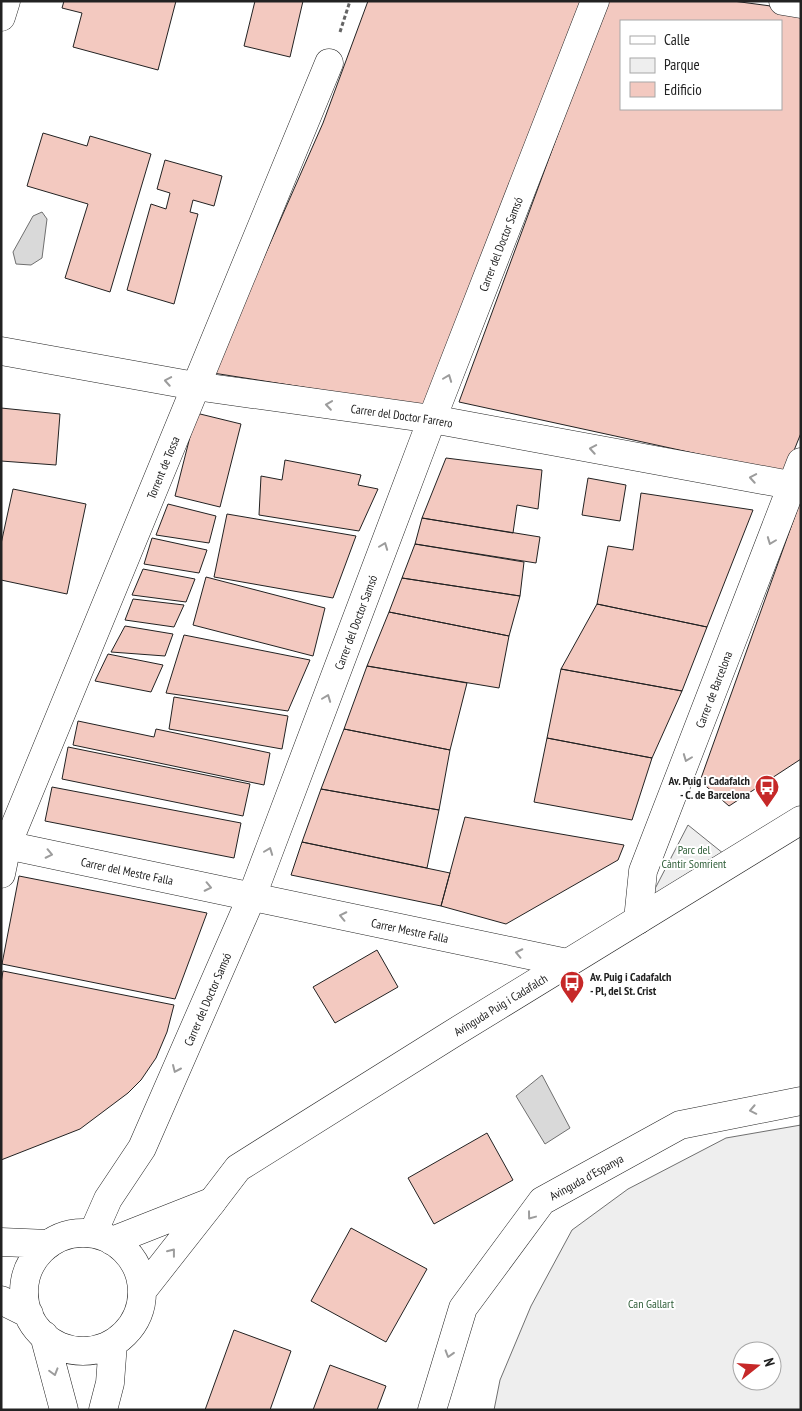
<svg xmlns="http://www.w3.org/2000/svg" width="802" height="1411" viewBox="0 0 802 1411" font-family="'PT Sans Narrow',sans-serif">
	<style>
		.green { fill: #eee; stroke: #6f6f6f; fill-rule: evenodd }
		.water { fill: #d9d9d9; stroke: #6f6f6f }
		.building { fill: #f3c9c0; stroke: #222; fill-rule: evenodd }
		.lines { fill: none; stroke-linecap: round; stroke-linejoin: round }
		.minor-casing { stroke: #222; stroke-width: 29 }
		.tertiary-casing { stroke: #222; stroke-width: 29 }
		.path { stroke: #646464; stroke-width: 3; stroke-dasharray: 4 2.5; stroke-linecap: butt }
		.minor { stroke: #fff; stroke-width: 28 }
		.tertiary { stroke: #fff; stroke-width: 28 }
		.oneway { stroke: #9c9c9c }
		.labels { text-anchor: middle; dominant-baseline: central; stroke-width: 4; stroke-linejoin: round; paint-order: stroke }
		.street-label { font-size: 12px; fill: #222; stroke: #fff }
		.poi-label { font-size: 12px; font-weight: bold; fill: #222; stroke: #fff; text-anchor: end }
		.park-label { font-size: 12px; fill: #2f5e38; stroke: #fff }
	</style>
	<rect width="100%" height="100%" fill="#fff"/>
	<!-- green -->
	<path class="green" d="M688,825L729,858L644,910Z
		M801,1125V1410H494L500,1380L531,1306L572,1230L628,1189L726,1138ZM742,1351H772V1381H742Z"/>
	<!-- water -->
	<path class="water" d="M42,212L47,219L42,258L31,265L16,264L13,252L33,216Z
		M542,1075L570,1128L545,1144L516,1096Z"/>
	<!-- building -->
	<path class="building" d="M64,1H176L158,70L73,47L82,13L62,8Z
		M255,1H303L290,57L244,46Z
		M368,1H582L423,406L213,373L323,123Z
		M607,1H733L801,10V433L785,473L459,402ZM621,21H781V109H621Z
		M43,133L87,146L90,136L151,154L110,292L65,278L88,204L27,186Z
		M165,160L222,176L214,206L193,200L190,212L198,214L174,304L127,290L151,204L166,209L170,193L157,189Z
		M1,408L60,414L56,465L1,461Z
		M196,413L241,424L220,507L175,496Z
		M446,458L542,470L538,509L517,505L513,533L422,518Z
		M285,460L361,475L358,485L378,489L359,531L259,515L261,476L282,480Z
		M588,478L626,485L620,521L582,515Z
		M13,489L86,504L67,594L1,580V544Z
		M641,493L753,510L707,627L597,604L608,546L633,550Z
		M801,499V759L729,806L700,781Z
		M168,504L216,516L209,543L156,535Z
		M227,514L356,536L333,598L214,577Z
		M422,518L540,537L536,563L415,544Z
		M152,538L207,550L199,573L144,564Z
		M415,544L524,562L520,596L402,578Z
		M143,569L195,579L186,602L132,595Z
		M206,577L325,608L313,656L193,625Z
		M402,578L520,596L509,636L389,612Z
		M133,599L184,605L174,627L125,620Z
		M597,604L707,627L682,691L561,669Z
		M389,612L509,636L499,688L367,666Z
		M125,626L173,634L165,656L111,652Z
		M184,635L310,660L288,711L166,693Z
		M108,654L163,665L151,692L95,681Z
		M367,666L467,683L450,750L344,729Z
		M561,669L682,691L652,758L547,738Z
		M174,697L288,716L282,749L169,729Z
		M78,721L154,737L156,729L270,753L264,785L73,745Z
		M344,729L450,750L439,810L321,789Z
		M547,738L652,758L632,820L534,802Z
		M68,747L250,784L243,816L62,779Z
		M52,787L241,823L234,858L45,821Z
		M321,789L439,810L427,868L302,842Z
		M465,817L526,828L624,845L618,860L506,924L441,906Z
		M302,842L450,873L441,906L291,875Z
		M19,876L207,913L175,999L2,964Z
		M377,950L398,987L335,1023L313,987Z
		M3,971L174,1005L167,1032L156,1058L141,1080L128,1093L80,1129L1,1160V983Z
		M487,1133L513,1180L434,1224L408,1178Z
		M351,1228L427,1269L386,1342L311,1301Z
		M234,1330L291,1351L270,1410H205Z
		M330,1365L386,1386L377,1410H313Z"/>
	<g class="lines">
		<defs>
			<g id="minor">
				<path d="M783,1L801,4"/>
				<path d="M1,17L6,1"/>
				<path id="s1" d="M1,351L195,386L432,419L801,487"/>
				<path id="s2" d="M1,844L567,963"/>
				<path id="s3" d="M1,874L7,845L329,63"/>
				<path id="s4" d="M638,920L643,871L801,462"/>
				<path id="s5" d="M212,1202L238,1168L452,1034L801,820"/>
				<path id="s6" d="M93,1233L108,1199L142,1148L252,896L432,419L595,1"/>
				<path id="s7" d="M432,1410L463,1308L542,1201L680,1125L801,1101"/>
			</g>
			<path id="tertiary" d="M24 1292a59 59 0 1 1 118 0a59 59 0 1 1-118 0Z
				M112,1241L211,1202
				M1,1242L49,1244
				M142,1291L212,1202
				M1,1300L29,1314
				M44,1335L64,1410
				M103,1410L110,1383L113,1343"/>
		</defs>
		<!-- minor casing -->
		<use href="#minor" class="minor-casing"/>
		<!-- tertiary casing -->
		<use href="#tertiary" class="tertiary-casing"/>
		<!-- path -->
		<path class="path" d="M340,32L350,1"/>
		<!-- minor -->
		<use href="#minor" class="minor"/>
		<!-- tertiary -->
		<use href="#tertiary" class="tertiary"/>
	</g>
	<!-- one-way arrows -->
	<defs><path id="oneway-chevron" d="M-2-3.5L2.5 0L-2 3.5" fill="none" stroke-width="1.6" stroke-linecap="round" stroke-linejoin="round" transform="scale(1.25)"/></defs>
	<g class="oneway">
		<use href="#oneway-chevron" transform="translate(448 378) rotate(-69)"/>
		<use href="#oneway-chevron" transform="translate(168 381) rotate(-170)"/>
		<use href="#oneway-chevron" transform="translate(329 405) rotate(-172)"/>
		<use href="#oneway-chevron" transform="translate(593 449) rotate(-170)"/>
		<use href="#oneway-chevron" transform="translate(753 478) rotate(-170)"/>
		<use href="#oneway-chevron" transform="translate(771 541) rotate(111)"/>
		<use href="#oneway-chevron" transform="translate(384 546) rotate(-69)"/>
		<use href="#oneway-chevron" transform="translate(327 698) rotate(-69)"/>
		<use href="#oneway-chevron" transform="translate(687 758) rotate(111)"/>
		<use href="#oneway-chevron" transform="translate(269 851) rotate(-69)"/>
		<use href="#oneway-chevron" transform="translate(49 854) rotate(12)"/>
		<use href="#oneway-chevron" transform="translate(208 887) rotate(12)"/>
		<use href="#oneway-chevron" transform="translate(343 916) rotate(-168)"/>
		<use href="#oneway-chevron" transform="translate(519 953) rotate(-168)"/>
		<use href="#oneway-chevron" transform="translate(176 1069) rotate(114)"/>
		<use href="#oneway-chevron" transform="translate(753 1110) rotate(169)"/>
		<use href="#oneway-chevron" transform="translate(531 1216) rotate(127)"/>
		<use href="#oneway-chevron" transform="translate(172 1252) rotate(-52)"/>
		<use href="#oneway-chevron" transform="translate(449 1354) rotate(107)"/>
		<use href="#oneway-chevron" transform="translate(54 1372) rotate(74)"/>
	</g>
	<!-- icons -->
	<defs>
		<symbol id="bus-pin" viewBox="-11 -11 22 30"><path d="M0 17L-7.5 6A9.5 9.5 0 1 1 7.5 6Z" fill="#c62828" stroke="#fff"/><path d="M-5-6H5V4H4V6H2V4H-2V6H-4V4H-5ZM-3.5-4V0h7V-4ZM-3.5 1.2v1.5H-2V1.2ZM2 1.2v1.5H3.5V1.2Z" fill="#fff"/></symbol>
	</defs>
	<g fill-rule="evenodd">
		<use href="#bus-pin" x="753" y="773" width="28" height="38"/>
		<use href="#bus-pin" x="558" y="969" width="28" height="38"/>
	</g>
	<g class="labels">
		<!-- street labels -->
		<g class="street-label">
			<text stroke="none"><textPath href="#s6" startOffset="1071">Carrer del Doctor Samsó</textPath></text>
			<text stroke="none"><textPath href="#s1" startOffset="406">Carrer del Doctor Farrero</textPath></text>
			<text stroke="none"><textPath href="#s3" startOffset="438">Torrent de Tossa</textPath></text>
			<text stroke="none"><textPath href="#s6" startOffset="666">Carrer del Doctor Samsó</textPath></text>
			<text stroke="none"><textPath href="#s4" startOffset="244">Carrer de Barcelona</textPath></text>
			<text stroke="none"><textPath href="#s2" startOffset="129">Carrer del Mestre Falla</textPath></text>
			<text stroke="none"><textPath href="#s2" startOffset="418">Carrer Mestre Falla</textPath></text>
			<text stroke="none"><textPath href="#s6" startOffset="261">Carrer del Doctor Samsó</textPath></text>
			<text stroke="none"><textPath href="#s5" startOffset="352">Avinguda Puig i Cadafalch</textPath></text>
			<text stroke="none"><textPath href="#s7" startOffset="290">Avinguda d'Espanya</textPath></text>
		</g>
		<!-- poi labels -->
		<g class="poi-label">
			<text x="750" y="780">Av. Puig i Cadafalch<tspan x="750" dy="14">- C. de Barcelona</tspan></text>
			<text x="590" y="976" text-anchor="start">Av. Puig i Cadafalch<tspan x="590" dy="14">- Pl, del St. Crist</tspan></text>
		</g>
		<!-- park labels -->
		<g class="park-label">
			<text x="694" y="849">Parc del<tspan x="694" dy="14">Càntir Somrient</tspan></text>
			<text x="651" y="1303">Can Gallart</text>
		</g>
	</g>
	<!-- border -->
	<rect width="802" height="1411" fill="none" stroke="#222222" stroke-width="5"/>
	<!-- legend -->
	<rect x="620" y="20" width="162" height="90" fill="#ffffff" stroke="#a7a7a7"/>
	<rect x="630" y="36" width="25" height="8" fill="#ffffff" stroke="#a7a7a7"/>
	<text x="664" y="45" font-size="15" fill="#222222">Calle</text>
	<rect x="630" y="58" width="25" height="15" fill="#eeeeee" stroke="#a7a7a7"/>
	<text x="664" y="70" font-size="15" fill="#222222">Parque</text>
	<rect x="630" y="82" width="25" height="15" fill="#f3c9c0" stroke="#a7a7a7"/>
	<text x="664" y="95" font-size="15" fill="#222222">Edificio</text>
	<!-- north arrow -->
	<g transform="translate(757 1366) rotate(73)"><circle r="24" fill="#ffffff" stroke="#a7a7a7"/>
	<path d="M0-4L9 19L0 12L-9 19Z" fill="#c62828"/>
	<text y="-8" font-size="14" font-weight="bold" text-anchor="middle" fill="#222222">N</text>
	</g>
</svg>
